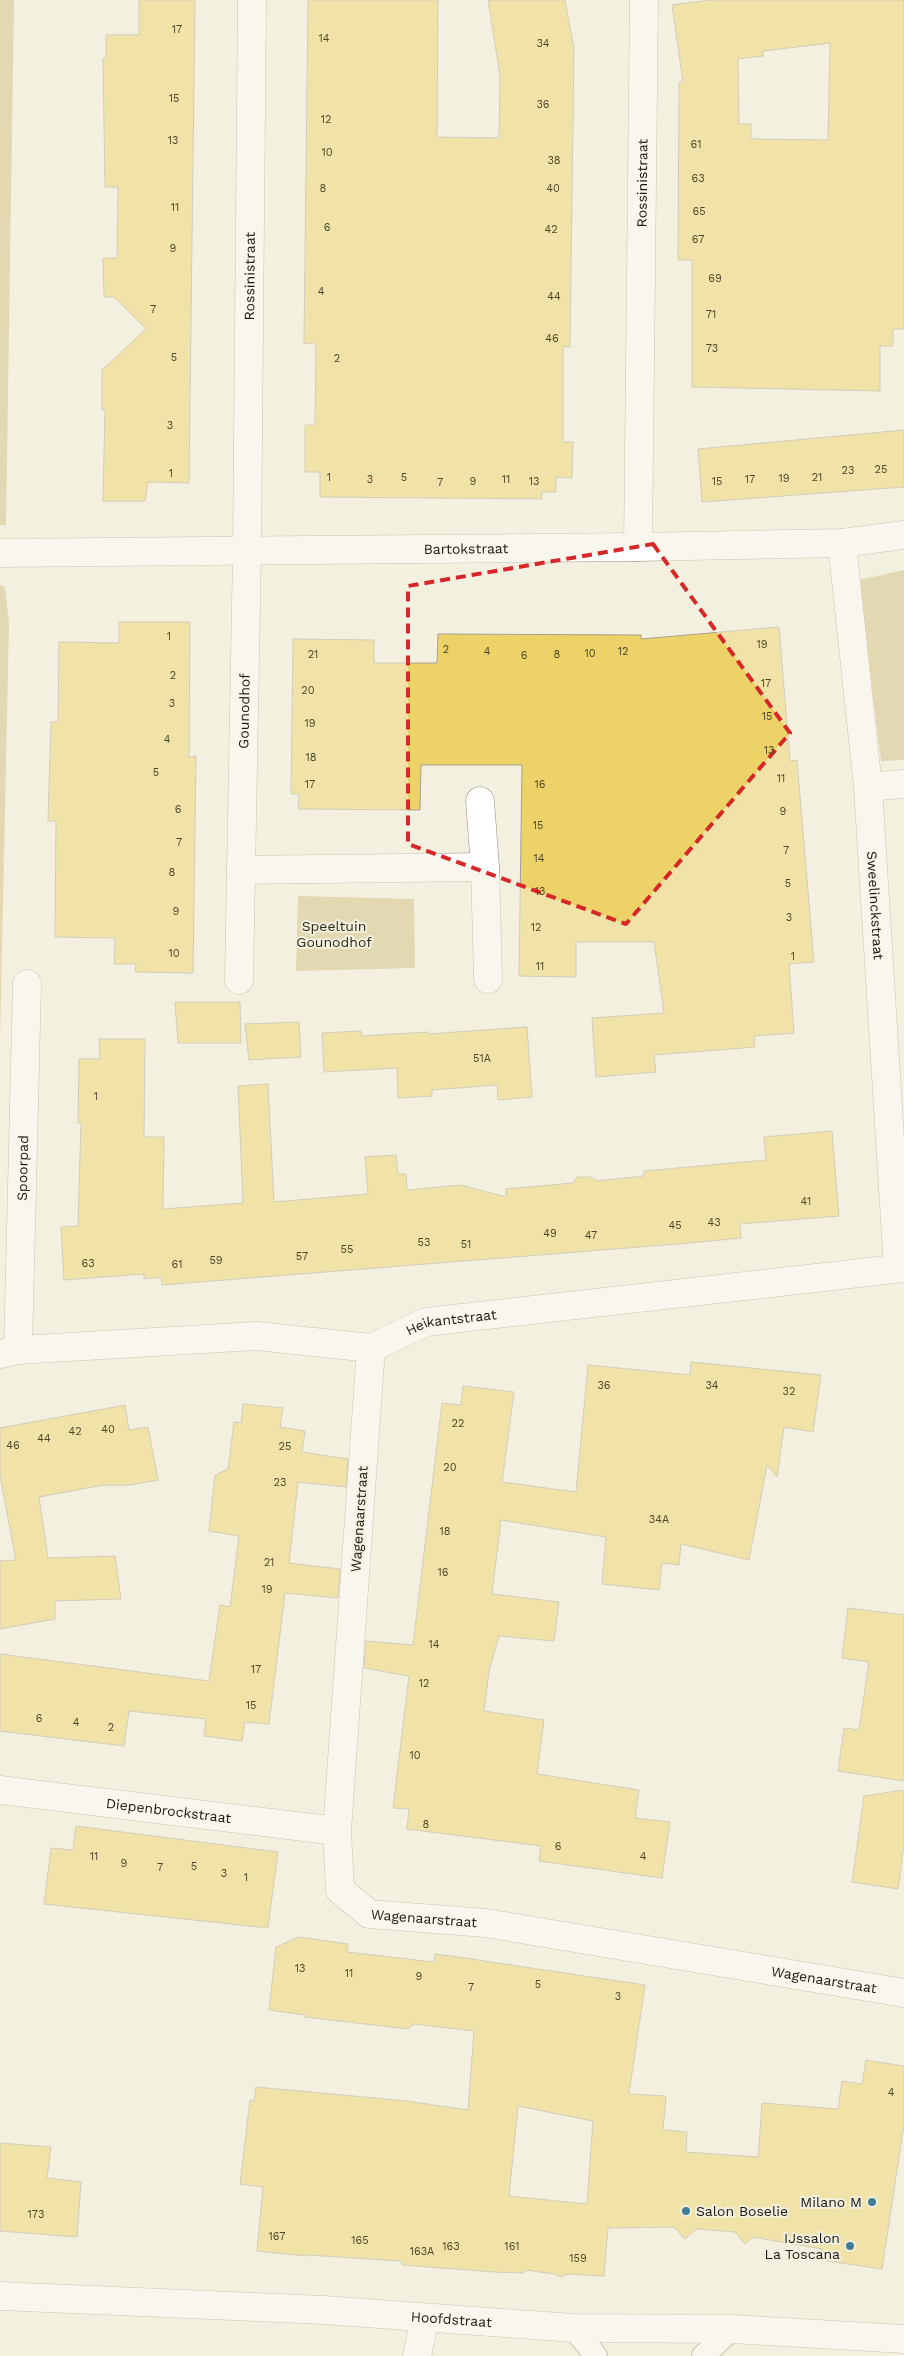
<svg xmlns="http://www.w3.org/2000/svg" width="904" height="2356" viewBox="0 0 904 2356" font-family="'Work Sans',sans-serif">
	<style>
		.green { fill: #ccbc7e }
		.building { fill: #edd267; stroke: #a6a293; fill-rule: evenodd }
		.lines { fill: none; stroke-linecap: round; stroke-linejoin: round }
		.service-casing { stroke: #928f80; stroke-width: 24 }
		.minor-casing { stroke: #928f80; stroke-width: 29 }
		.secondary-casing { stroke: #928f80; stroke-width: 29 }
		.service { stroke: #fff; stroke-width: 22 }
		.minor { stroke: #fff; stroke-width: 28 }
		.secondary { stroke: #fff; stroke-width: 28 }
		.marked { fill: none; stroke: #d62828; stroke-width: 4; stroke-dasharray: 10 6; stroke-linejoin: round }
		.poi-dot { fill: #427e95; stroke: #f4f0df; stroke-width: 2 }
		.labels { text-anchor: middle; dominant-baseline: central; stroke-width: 4; stroke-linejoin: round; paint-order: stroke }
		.number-label { font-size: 11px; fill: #4e4627 }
		.street-label { font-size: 14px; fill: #191812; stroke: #f4f0df }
		.park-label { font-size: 14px; fill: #302b18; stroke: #f4f0df }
		.poi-label { font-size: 14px; fill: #191812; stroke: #f4f0df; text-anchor: end }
	</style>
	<rect width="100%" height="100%" fill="#f4f0df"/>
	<!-- green -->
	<path class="green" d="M0,0H14L6,525H0Z
		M904,570V760L881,761L859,580Z
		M0,585L5,587L9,623L0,1042Z
		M298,896L414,899L415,968L296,971Z"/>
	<!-- building -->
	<path class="building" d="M139,0H195L189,483L148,482L145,501H103L105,409L102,410V370L146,329L114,297H104L103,258H117L118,187H105L103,59H106V35H139Z
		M308,0H438L437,137L499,138L500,75L488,0H565L574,49L570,347L563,346V442H573L572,478L556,477V492H542V499L320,497V472H305V425H315L316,344L304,343Z
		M710,0H904V329H893V346H880V391L692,387V260H678L679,82H683L672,5ZM830,43L828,140L751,139V124H739L738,59L763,56V51Z
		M904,430V487L702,502L698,449Z
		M119,622H190L189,757L196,756L193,973L135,972L136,964H114L115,938L55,937L56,821H48L49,787L51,722H58L59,642L119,643Z
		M779,627L790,761L797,760L814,962L789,964L794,1033L754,1036L755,1047L654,1055L656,1072L596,1077L592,1018L664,1013L654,942H576V977L519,976L522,765H421L420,810L298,809L299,794H291L293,639L374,640V663H437L438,634L641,635V639Z
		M175,1002H240L241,1043H178Z
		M299,1022L301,1057L249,1060L245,1024Z
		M527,1027L532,1097L498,1100L497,1085L432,1090V1096L398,1098L397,1068L324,1072L322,1033L361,1031V1036L428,1032V1034Z
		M99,1039H145L144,1137H164L163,1209L243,1203L238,1086L268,1084L274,1202L368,1194L365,1157L396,1155L398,1174H406L407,1190L461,1185L506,1197V1189L573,1183L577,1177H591L596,1181L644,1176V1171L766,1160L764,1137L832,1131L839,1216L740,1224L741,1238L690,1243L162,1285L161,1277L144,1279V1274L64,1280L61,1227L78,1226L81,1123H78L79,1059H100Z
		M691,1362L821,1375L813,1432L784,1427L777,1477L767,1465L749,1560L681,1544L679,1565L662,1563L659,1590L602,1584L606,1537L501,1520L492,1594L559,1602L554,1641L499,1636L489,1671L484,1711L544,1720L537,1774L639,1790L635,1818L670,1822L662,1878L539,1861L541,1846L407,1829L409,1809L393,1808L409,1676L364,1668L366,1641L413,1645L442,1403L461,1405L463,1386L514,1392L502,1482L576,1492L588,1365L690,1375Z
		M243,1404L283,1408L280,1427L305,1431L302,1452L348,1459L346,1487L298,1482L289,1563L340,1569L338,1598L285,1593L269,1724L245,1722L242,1741L204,1736L206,1719L129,1711L124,1746L0,1731V1654L209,1681L220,1605L230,1607L239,1536L209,1531L215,1475L228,1469L234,1422L241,1423Z
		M125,1405L129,1430L148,1427L158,1480L130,1485H104L39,1497L48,1558L115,1556L121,1599L55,1601V1619L0,1629V1561L16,1560L0,1476V1428Z
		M848,1608L904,1615V1781L838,1771L844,1728L859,1730L869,1662L842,1658Z
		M904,1790V1844L898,1889L852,1882L864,1796Z
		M76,1826L278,1852L268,1928L44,1904L51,1848L73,1850Z
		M299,1937L348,1944L347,1952L434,1962L435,1954L451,1956L645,1985L629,2094L666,2096L663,2130L687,2132L686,2152L758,2157L762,2103L838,2109L842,2081L862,2084L866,2060L904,2066V2124L882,2269L821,2260L822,2249L753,2237L745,2244L735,2232L696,2229L685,2239L674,2227L608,2228L604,2276L568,2274L561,2277L554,2274L526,2270L523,2273L495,2272L402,2265V2261L307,2255L306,2256L257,2251L263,2187L240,2184L250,2100L254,2101L256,2087L407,2101L468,2110L474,2031L414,2024L408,2029L305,2017V2015L269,2010L276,1947ZM518,2106L593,2121L587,2204L509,2196Z
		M0,2143L51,2147L47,2178L81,2182L77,2237L0,2231Z"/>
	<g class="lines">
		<defs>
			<path id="service" d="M573,2328L596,2356
				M703,2356L732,2329"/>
			<g id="minor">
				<path id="s1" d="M842,543L868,787L898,1268"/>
				<path id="s2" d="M638,547L644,0"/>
				<path id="s3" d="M0,553L638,547L842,543L904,535"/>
				<path d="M868,787L904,784"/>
				<path d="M480,801L485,867L488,979"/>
				<path d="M241,870L485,867"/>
				<path id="s4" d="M239,980L247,552L252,0"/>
				<path id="s5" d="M371,1348L337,1831L340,1890L369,1914L486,1923L904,1993"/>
				<path id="s6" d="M18,1350L27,984"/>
				<path id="s7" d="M0,1354L18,1350L257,1336L371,1348L426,1322L904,1268"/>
				<path id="s8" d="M0,1790L337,1831"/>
				<path d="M417,2356L425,2318"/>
			</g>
			<g id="secondary">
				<path id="s9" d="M0,2296L324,2310L573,2328L732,2329L904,2339"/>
			</g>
		</defs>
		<!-- service casing -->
		<use href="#service" class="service-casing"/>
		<!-- minor casing -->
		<use href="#minor" class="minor-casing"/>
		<!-- secondary casing -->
		<use href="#secondary" class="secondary-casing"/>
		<!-- service -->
		<use href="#service" class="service"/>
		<!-- minor -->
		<use href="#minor" class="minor"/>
		<!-- secondary -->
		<use href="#secondary" class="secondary"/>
	</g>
	<!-- marked area -->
	<path d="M0 0H904V2356H0ZM653,544L790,733L626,924L408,844V586Z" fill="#f4f0df" fill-opacity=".55" fill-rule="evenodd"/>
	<path class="marked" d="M653,544L790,733L626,924L408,844V586Z"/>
	<!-- markers -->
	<g class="poi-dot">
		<circle cx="872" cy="2202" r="5"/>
		<circle cx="686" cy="2211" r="5"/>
		<circle cx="850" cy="2246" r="5"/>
	</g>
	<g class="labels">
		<!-- number labels -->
		<g class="number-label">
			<text x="177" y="29">17</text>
			<text x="324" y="38">14</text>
			<text x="543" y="43">34</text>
			<text x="174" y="98">15</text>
			<text x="543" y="104">36</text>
			<text x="326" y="119">12</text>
			<text x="173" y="140">13</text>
			<text x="696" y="144">61</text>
			<text x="327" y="152">10</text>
			<text x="554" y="160">38</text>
			<text x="698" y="178">63</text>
			<text x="323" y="188">8</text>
			<text x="553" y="188">40</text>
			<text x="175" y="207">11</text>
			<text x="699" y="211">65</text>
			<text x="327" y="227">6</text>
			<text x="551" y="229">42</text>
			<text x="698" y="239">67</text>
			<text x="173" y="248">9</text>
			<text x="715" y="278">69</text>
			<text x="321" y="291">4</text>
			<text x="554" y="296">44</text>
			<text x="153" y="309">7</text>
			<text x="711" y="314">71</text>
			<text x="552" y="338">46</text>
			<text x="712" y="348">73</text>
			<text x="174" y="357">5</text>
			<text x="337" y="358">2</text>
			<text x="170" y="425">3</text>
			<text x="881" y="469">25</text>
			<text x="848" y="470">23</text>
			<text x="171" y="473">1</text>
			<text x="329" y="477">1</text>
			<text x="404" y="477">5</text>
			<text x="817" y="477">21</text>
			<text x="784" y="478">19</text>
			<text x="370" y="479">3</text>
			<text x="506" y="479">11</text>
			<text x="750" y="479">17</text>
			<text x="473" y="481">9</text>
			<text x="534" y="481">13</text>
			<text x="717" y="481">15</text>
			<text x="440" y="482">7</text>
			<text x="169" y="636">1</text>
			<text x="762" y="644">19</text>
			<text x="446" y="649">2</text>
			<text x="487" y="651">4</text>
			<text x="623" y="651">12</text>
			<text x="590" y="653">10</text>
			<text x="313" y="654">21</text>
			<text x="557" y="654">8</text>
			<text x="524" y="655">6</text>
			<text x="173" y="675">2</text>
			<text x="766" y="683">17</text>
			<text x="308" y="690">20</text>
			<text x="172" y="703">3</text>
			<text x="767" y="716">15</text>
			<text x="310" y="723">19</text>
			<text x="167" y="739">4</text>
			<text x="769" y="750">13</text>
			<text x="311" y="757">18</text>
			<text x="156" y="772">5</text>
			<text x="781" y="778">11</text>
			<text x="310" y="784">17</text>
			<text x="540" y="784">16</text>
			<text x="178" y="809">6</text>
			<text x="783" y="811">9</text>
			<text x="538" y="825">15</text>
			<text x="179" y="842">7</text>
			<text x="786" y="850">7</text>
			<text x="539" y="858">14</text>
			<text x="172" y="872">8</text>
			<text x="788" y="883">5</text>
			<text x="540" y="891">13</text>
			<text x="176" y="911">9</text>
			<text x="789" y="917">3</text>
			<text x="536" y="927">12</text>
			<text x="174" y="953">10</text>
			<text x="793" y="956">1</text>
			<text x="540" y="966">11</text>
			<text x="482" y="1058">51A</text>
			<text x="96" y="1096">1</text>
			<text x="806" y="1201">41</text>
			<text x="714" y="1222">43</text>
			<text x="675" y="1225">45</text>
			<text x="550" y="1233">49</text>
			<text x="591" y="1235">47</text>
			<text x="424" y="1242">53</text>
			<text x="466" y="1244">51</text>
			<text x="347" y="1249">55</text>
			<text x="302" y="1256">57</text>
			<text x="216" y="1260">59</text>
			<text x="88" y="1263">63</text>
			<text x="177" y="1264">61</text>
			<text x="604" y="1385">36</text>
			<text x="712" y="1385">34</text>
			<text x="789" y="1391">32</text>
			<text x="458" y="1423">22</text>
			<text x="108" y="1429">40</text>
			<text x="75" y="1431">42</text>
			<text x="44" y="1438">44</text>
			<text x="13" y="1445">46</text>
			<text x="285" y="1446">25</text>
			<text x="450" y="1467">20</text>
			<text x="280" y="1482">23</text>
			<text x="659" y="1519">34A</text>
			<text x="445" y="1531">18</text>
			<text x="269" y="1562">21</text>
			<text x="443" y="1572">16</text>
			<text x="267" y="1589">19</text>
			<text x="434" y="1644">14</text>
			<text x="256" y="1669">17</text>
			<text x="424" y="1683">12</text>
			<text x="251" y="1705">15</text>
			<text x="39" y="1718">6</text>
			<text x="76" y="1722">4</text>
			<text x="111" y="1727">2</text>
			<text x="415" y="1755">10</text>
			<text x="426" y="1824">8</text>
			<text x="558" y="1846">6</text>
			<text x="94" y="1856">11</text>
			<text x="643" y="1856">4</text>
			<text x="124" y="1863">9</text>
			<text x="194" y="1866">5</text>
			<text x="160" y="1867">7</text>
			<text x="224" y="1873">3</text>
			<text x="246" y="1877">1</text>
			<text x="300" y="1968">13</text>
			<text x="349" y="1973">11</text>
			<text x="419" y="1976">9</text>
			<text x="538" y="1984">5</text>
			<text x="471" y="1987">7</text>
			<text x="618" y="1996">3</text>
			<text x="891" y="2092">4</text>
			<text x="36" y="2214">173</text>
			<text x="277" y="2236">167</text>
			<text x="360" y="2240">165</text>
			<text x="451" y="2246">163</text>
			<text x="512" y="2246">161</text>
			<text x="422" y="2251">163A</text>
			<text x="578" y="2258">159</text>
		</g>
		<!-- street labels -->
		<g class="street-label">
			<text stroke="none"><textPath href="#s2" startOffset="364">Rossinistraat</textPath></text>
			<text stroke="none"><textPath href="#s4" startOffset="704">Rossinistraat</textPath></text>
			<text stroke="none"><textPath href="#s3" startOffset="466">Bartokstraat</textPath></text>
			<text stroke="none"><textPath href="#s4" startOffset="269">Gounodhof</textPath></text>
			<text stroke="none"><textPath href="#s1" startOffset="364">Sweelinckstraat</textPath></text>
			<text stroke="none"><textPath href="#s6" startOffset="182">Spoorpad</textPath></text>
			<text stroke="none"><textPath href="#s7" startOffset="458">Heikantstraat</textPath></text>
			<text transform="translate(359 1519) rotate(-86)">Wagenaarstraat</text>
			<text stroke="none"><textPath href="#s8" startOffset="170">Diepenbrockstraat</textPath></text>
			<text stroke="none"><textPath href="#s5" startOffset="636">Wagenaarstraat</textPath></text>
			<text stroke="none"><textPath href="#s5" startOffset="1041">Wagenaarstraat</textPath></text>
			<text stroke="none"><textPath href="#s9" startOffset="452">Hoofdstraat</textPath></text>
		</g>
		<!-- park labels -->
		<g class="park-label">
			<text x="334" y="926">Speeltuin<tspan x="334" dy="16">Gounodhof</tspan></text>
		</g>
		<!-- poi labels -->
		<g class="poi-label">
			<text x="862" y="2202">Milano M</text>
			<text x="696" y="2211" text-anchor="start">Salon Boselie</text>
			<text x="840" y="2238">IJssalon<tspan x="840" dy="16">La Toscana</tspan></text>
		</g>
	</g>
</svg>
